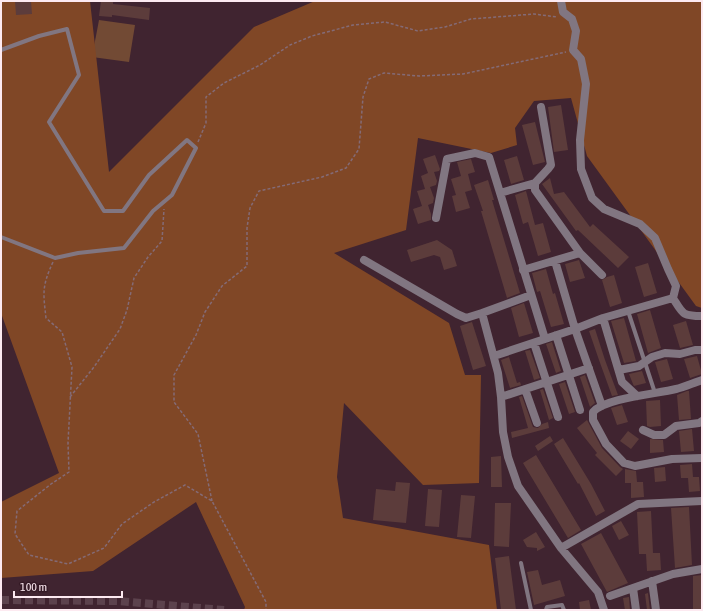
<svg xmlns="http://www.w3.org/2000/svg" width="703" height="611" viewBox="0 0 703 611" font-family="'Asap Condensed',sans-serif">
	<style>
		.green { fill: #724a34 }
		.forest { fill: #804726 }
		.building { fill: #5c3c3b }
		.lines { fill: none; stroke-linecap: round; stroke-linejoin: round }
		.secondary-tunnel { stroke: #5c424d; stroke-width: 8; stroke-dasharray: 8 4; stroke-linecap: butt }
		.path { stroke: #846b76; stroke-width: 1.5; stroke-dasharray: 3 2; stroke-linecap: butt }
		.service { stroke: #817681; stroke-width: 4 }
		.minor { stroke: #817681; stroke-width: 8 }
	</style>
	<rect width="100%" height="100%" fill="#402430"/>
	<!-- green -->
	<path class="green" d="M99,20L135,25L129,62L92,57Z"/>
	<!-- forest -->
	<path class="forest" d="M1,1H90L109,172L254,27L315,1H702V308L696,306L587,156L571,98L534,101L515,128L517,145L491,153L418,138L406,230L334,253L449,323L465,375H481L479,483L423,485L344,403L337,477L343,518L489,545L497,610H244L245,607L196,502L93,571L1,578V502L59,473L1,313Z"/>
	<!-- building -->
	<path class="building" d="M15,1H31L32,14L16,15Z
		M101,1H113V4L150,8L149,20L112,15V17L99,16Z
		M561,105L568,150L554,152L548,107Z
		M535,122L545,162L533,165L522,125Z
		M435,155L440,169L439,171L434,172L437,181L436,185L430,187L434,198L433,203L428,205L431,214V220L418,224L413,209L422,206L417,191L425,189L421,176L428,173L423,159Z
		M517,156L524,180L511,184L504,160Z
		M471,159L475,172L468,174L472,190L465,192L470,208L456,212L452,196L456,195L451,179L461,176L457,162Z
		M550,178L554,194L564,192L590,227L593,224L629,257L618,268L578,230L576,231L542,184Z
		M488,180L494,200H492L520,293L507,298L481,211H483L474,185Z
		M526,191L535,225L543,223L551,252L538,256L528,222L523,224L515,195Z
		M437,240L452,250L457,266L444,270L440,257L434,255L411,262L407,250Z
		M579,260L585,278L570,282L565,264Z
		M648,263L657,293L644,297L635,267Z
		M546,269L553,294L555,293L564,324L551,327L540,291L537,292L532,273Z
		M614,275L622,303L610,307L602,280L607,277Z
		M524,303L533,333L519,337L511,308Z
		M650,310L661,348L648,353L637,314Z
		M624,318L636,361L624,363L611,321Z
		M686,321L693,345L680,348L673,325Z
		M472,322L486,366L473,370L460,326Z
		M595,329L605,360L618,395L612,396L599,360L589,331Z
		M552,342L561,371L556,373L546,344Z
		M530,350L540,378L534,380L525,351Z
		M697,356L702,374L690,378L684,359Z
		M509,357L517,383L520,382L521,385L510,388L501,360Z
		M667,359L673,379L661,382L655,362Z
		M642,371L646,383L634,386L633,384L629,374Z
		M585,375L595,403L590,407L580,377Z
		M565,382L575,412L569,414L559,384Z
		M543,389L553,418L549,420L540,390Z
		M687,391H689L691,419L679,420L677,395Z
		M522,396L533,427L538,428L542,424L548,422L549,428L512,438L511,432L528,428L519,397Z
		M660,400L661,426L650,427L647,426L646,401Z
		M622,405L628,422L617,425L611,408Z
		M587,420L602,448L620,467L623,469L616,476L595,455L597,453L577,428Z
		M692,429L694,451L681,452L679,431Z
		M628,431L639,439L631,449L620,441Z
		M550,436L553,441L538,451L535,446Z
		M563,438L591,484L605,511L596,516L579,483L578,484L554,444Z
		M650,439L663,440L664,452L650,453Z
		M536,455L581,530L568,538L523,463Z
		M501,456L502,487H491V457Z
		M692,464L693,477H699L700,491L689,492L688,478H681L680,465Z
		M665,467L666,481L655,482L654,468Z
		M625,469L636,471L637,482H643L644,497L631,498V483H625Z
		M396,482L410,483L406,523L373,520L376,489L395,491Z
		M428,489L442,490L439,527L425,526Z
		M461,495L475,496L471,538L457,537Z
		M495,503H511L509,547L494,546Z
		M689,507L692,565L675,568L671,508Z
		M651,511L653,553H660L661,570L647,571L646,554H639L637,512Z
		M621,521L629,535L619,540L612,526Z
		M536,532L545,547L537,551V548L527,547L523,540Z
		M601,533L628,583L607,592L581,544Z
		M509,556L516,610H501L495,558Z
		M538,570L542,585L560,580L565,596L534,605L527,572Z
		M702,575V610H693V576Z
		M648,593L650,610H647L645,594Z
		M629,597L630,610H625L623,598Z
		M589,600L591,610H580L579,602Z"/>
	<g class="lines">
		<!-- secondary-tunnel -->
		<path class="secondary-tunnel" d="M1,600L117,601L224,610"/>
		<!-- path -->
		<path class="path" d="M198,142L206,123V97L224,83L260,65L290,45L312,36L353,25L385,22L418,31L445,27L471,19L534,14L557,17
			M53,262C42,286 43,292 46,318L62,332L72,367L68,443L69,472L51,484L17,511L15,534L29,555L68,564L104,548L122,524L154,502L185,485L212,501L266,602V610
			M70,397L94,367L120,329L127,310L134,278L148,257L162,241L164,209
			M212,501L198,434L174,402V375L196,335L205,312L222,286L247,266V228L250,208L259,191L322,177L346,168L359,149L363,97L369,79L384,73L419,76L463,74L566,52"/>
		<!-- service -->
		<path class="service" d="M1,50L39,36L67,29L79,75L49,122L104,211H123L149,175L187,140L196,148L172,195L153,211L124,248L78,253L55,258L1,237
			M628,311L655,393
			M521,563L531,610
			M546,610L547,607L562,605L564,610"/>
		<!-- minor -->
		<path class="minor" d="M561,1L563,12L572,19L576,31L573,50L581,59L586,84L580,140L581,169L592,198L604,209L640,224L655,238L668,269L676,286L673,298C683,314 682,316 702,316
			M541,107L551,165L548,169L535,183V190L580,253L602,275
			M500,193L535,183
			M436,218L447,159L475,153L489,157L545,339
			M364,260L457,314L466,318L482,313L498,373L501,397L503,432L508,457L518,486L561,548L598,592L604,610
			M555,261L575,329L602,406
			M523,270L580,253
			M482,313L531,295
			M603,318L622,382L637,396
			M556,335L580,410
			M534,343L558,417
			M494,356L575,329L603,318L673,298
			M619,370L639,366L652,357L665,353L680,354L695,350H702
			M702,380C693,383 684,387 676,389C656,394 605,398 593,412V420L606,444L624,463L635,466L672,459L702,458
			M525,389L537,423
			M501,397L589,368
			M643,430L654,435H664L676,426L699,423L702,421
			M561,548L638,504L702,501
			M652,581L656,610
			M633,588L636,610
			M610,596L673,574L702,569"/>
	</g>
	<!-- border -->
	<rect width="703" height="611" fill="none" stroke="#fdeaf1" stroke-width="4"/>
	<!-- scale -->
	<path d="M14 591v6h108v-6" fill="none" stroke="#fdeaf1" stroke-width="2"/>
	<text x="20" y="591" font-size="12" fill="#fdeaf1" stroke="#351a26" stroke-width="3" paint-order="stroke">100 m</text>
</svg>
